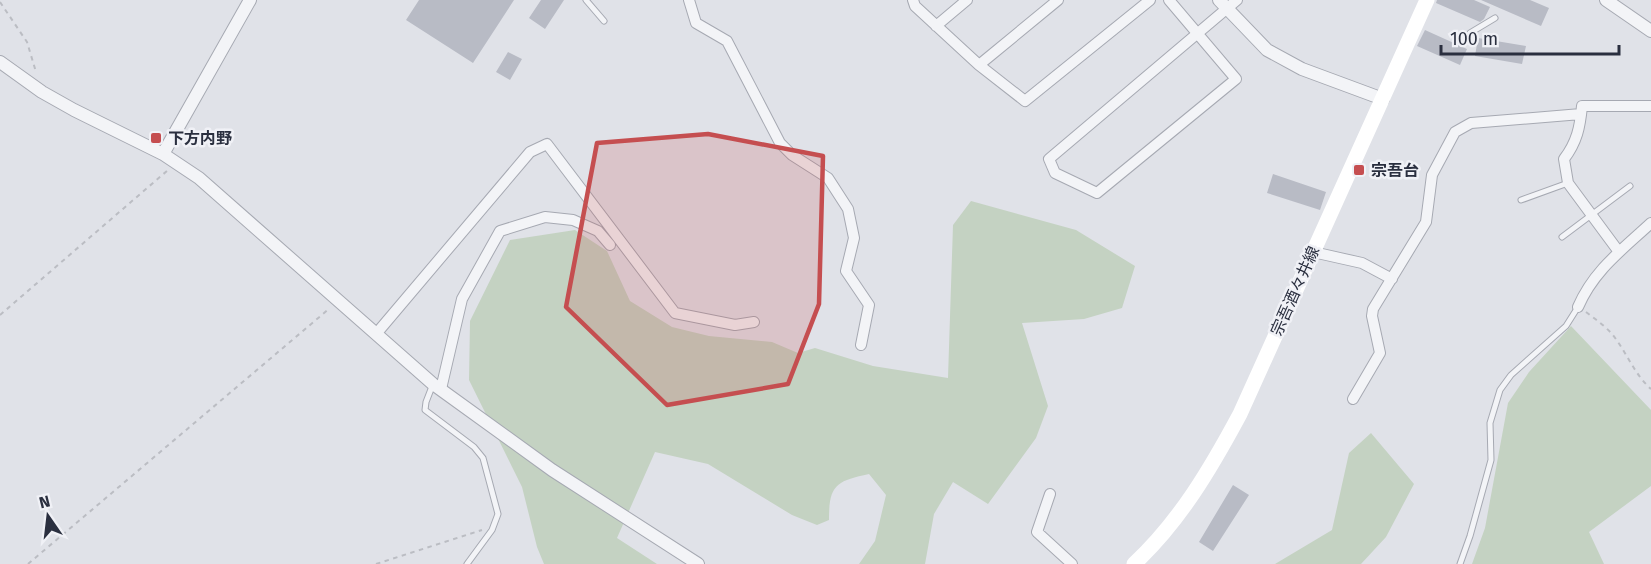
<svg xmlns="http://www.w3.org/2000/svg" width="1651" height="564" viewBox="0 0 1651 564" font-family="'Fira Sans','Noto Sans JP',sans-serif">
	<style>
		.green { fill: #c4d2c2 }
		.building { fill: #b8bbc5 }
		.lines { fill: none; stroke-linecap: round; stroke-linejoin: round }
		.service-casing { stroke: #a6a9b2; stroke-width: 7 }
		.minor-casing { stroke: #a6a9b2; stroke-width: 12 }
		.tertiary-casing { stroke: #a6a9b2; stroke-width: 14 }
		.path { stroke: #bbbdc3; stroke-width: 2; stroke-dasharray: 4.5 4.5; stroke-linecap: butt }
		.service { stroke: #f3f4f7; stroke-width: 5 }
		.minor { stroke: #f3f4f7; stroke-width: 10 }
		.tertiary { stroke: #f3f4f7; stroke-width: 12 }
		.secondary { stroke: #fff; stroke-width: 15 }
		.marked { fill: #c54e50; fill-opacity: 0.2; stroke: #c54e50; stroke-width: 4.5; stroke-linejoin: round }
		.poi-dot { fill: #c54e50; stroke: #f0f1f6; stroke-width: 2 }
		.labels { text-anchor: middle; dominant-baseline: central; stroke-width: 5; stroke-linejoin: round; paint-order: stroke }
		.poi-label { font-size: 16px; font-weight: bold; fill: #2a2f3f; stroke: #f0f1f6; text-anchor: start }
		.street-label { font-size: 16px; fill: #2a2f3f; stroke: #f0f1f6 }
	</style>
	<rect width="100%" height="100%" fill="#e0e2e8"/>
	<!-- green -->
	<path class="green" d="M971,201L1076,230L1135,266L1122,308L1084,319L1022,323L1048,406L1036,438L988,504L953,482L934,514L925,564H859L875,541L886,495L869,474C836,481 829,485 829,520L817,525L792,515L708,464L655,452L617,538L657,564H544L537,547L522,487L469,380L470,321L510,240L575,230L607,251L630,301L672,327L709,336L772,342L798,353L815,348L873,366L948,378L953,225Z
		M1571,326L1651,410V486L1589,532L1604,564H1472L1485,528L1508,403L1529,372Z
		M1371,433L1414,484L1386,537L1361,564H1275L1332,530L1349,453Z"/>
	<!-- building -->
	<path class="building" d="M419,0H514L473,63L406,20Z
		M541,0H564L545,29L529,18Z
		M1437,0H1474L1490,7L1484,19L1480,22L1436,3Z
		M1481,0H1530L1549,8L1541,26Z
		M1425,30L1467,49L1460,65L1417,46Z
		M1478,38L1526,46L1522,64L1475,56Z
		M508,52L522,59L510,80L496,72Z
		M1273,174L1326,192L1320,210L1267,193Z
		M1233,485L1249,495L1213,551L1199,542Z"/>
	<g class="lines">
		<defs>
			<path id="service" d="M586,0L604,21
				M1470,33L1495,18
				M1521,200L1568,183
				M1562,237L1630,186
				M433,384L426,402L425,410L474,447L483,458L498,514L492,530L467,564
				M1460,564L1470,536L1491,460L1490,423L1500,390L1511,375L1566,326L1578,307"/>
			<path id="minor" d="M689,0L696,23L727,41L780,143L792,155L828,178L848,209L854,238L846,271L869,305L861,345
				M913,0L915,6L979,65L1025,101L1150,0
				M1169,0L1236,79L1097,193L1055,173L1049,159L1237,0
				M936,26L967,0
				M979,65L1058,0
				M1313,252L1362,263L1392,279
				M1619,252L1568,183L1564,159C1577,142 1580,127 1582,106H1651
				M1578,307C1594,270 1622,250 1651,223
				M376,334L530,152L547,144L675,313L735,325L754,322
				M441,389L462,299L500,231L545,217L573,220L598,231L610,245
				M1353,399L1380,353L1372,316L1373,309L1426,222L1432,175L1455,132L1471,123L1581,114
				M1050,494L1037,532L1072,564"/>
			<path id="tertiary" d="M1219,0L1267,50L1302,69L1383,99
				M1606,0L1651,31
				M0,62L42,92L74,110L163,154L199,178L433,384L552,470L698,564
				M163,154L250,0"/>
		</defs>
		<!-- service casing -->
		<use href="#service" class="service-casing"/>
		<!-- minor casing -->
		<use href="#minor" class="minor-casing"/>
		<!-- tertiary casing -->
		<use href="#tertiary" class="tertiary-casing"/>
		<!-- path -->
		<path class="path" d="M0,2L27,42L36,72
			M1586,312C1595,319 1604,325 1612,334C1626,351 1634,374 1651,389
			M0,315L168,170
			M28,564L330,308
			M376,564L482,530"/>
		<!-- service -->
		<use href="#service" class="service"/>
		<!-- minor -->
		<use href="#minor" class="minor"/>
		<!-- tertiary -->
		<use href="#tertiary" class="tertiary"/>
		<!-- secondary -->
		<path class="secondary" d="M1134,564C1180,521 1211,468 1240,414L1427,0"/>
	</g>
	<!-- marked area -->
	<path class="marked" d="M708,134L823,156L819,304L788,384L667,405L566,307L597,143Z"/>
	<!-- markers -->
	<g class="poi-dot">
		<rect x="150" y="132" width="12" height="12" rx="3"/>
		<rect x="1353" y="164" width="12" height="12" rx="3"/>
	</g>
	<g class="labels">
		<!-- poi labels -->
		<g class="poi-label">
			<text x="168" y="138">下方内野</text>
			<text x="1371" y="170">宗吾台</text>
		</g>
		<!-- street labels -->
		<g class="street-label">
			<text transform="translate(1295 291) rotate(-66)">宗吾酒々井線</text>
		</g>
	</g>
	<!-- north arrow -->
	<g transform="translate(48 516) rotate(346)" stroke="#f0f1f6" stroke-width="4.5" paint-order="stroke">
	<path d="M0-4.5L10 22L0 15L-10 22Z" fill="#2a2f3f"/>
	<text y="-9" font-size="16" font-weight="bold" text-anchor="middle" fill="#2a2f3f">N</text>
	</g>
	<!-- scale -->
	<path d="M1441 45v9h178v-9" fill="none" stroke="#2a2f3f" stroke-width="3"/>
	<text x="1450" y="45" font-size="18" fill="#2a2f3f" stroke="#f0f1f6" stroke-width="4.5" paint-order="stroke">100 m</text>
</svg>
